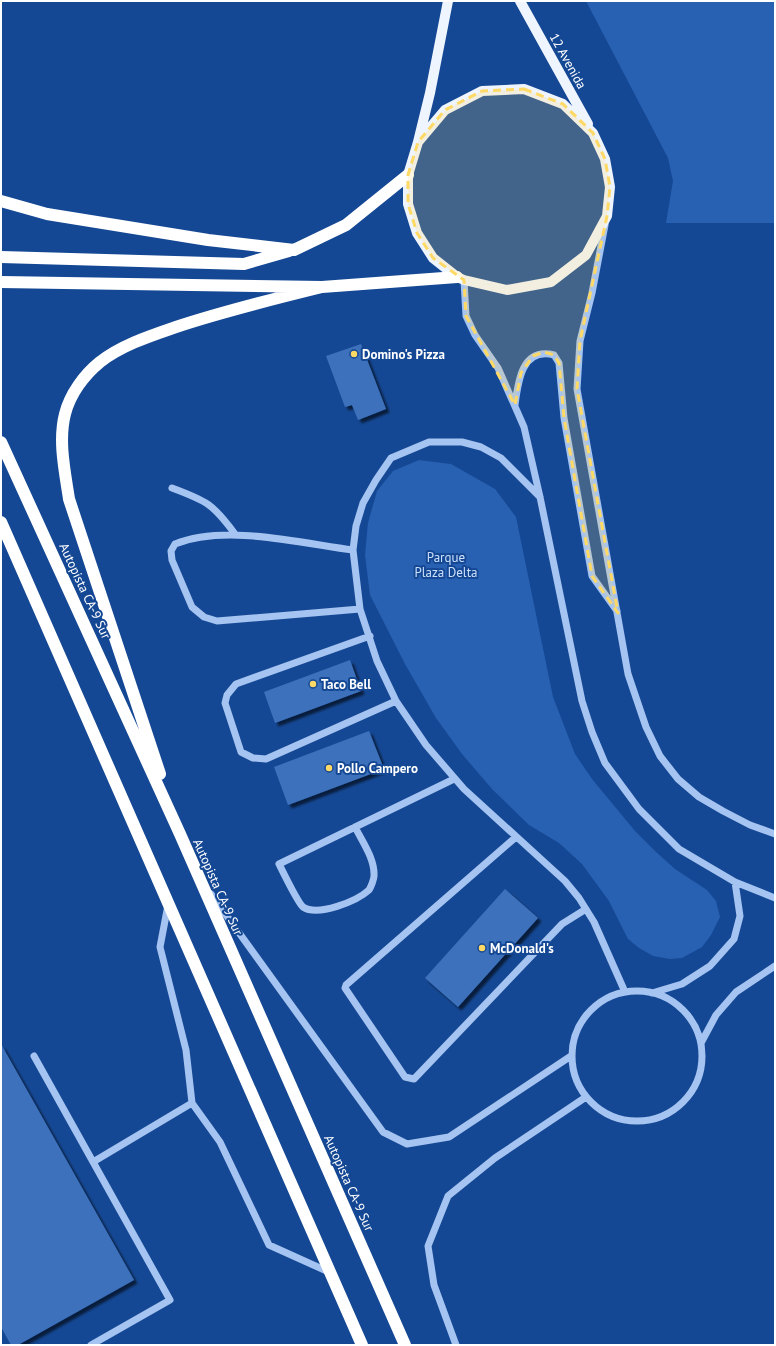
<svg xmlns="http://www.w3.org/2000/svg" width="776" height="1346" viewBox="0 0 776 1346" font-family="'PT Sans',sans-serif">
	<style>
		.green { fill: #2861b2 }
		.building { fill: #3e71bb; filter: url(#shadow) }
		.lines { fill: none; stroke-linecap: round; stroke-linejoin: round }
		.minor { stroke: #a5c4f1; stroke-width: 7 }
		.major { stroke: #eff5ff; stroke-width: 10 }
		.highway { stroke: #fff; stroke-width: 12 }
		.marked { fill: #ffd965; fill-opacity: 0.2; stroke: #ffd965; stroke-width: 3; stroke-dasharray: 8 5; stroke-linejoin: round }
		.poi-dot { fill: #ffd965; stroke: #154894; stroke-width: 1.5 }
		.labels { text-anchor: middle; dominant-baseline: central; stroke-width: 4; stroke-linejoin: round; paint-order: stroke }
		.street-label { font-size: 13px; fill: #fff; stroke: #154894 }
		.poi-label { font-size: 13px; font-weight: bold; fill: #fff; stroke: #154894; text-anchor: start }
		.park-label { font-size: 13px; fill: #cce0fc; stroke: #154894 }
	</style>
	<defs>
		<filter id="shadow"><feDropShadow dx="3.5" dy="3.5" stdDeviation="1" flood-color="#0009"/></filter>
	</defs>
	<rect width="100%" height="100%" fill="#154894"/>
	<!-- green -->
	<path class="green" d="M586,1H775V223H666L673,181L668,158Z
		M419,460L451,464L495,489L516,517L553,697L575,754L592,779L635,831L656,852L675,869L707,890L716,901L720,917L711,935L702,947L682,958L670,959L653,956L639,948L628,939L609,901L582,864L559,843L529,825L492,789L462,754L436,718L405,664L370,595L365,555L368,523L377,491L393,471Z"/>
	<!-- building -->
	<path class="building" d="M361,344L386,409L358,420L352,405L345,407L326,356Z
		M350,660L361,691L275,723L264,692Z
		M369,731L384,769L288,805L274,767Z
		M505,889L538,918L458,1007L425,978Z
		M1,1044L134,1280L18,1345H11L1,1327Z"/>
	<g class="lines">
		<!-- minor -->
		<path class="minor" d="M605,225L592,293L580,341L577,389L628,674L646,727L660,756L678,779L699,797L723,811L750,825L775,834
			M464,280L466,316L475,335L498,368L524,427L540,497L582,701L592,732L605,763L639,809L679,849L735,882L775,898
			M515,405C518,381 522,347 554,355L559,363L564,418L592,576L617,611
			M172,488C207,501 213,504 235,534
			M540,497L501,458L481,447L462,442H429L391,458L376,480L363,503L356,526L353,550L360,609L377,661L396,701L426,745L464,789L565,881L579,898L594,922L625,992
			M353,550C300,543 225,524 175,544L171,551L172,560L192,607L204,617L217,621L360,609
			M370,636L236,684L227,695L225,703L241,752L253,758L266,759L396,701
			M355,827C362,841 375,859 374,876C374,879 371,887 369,890C357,901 318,917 303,907C298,903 283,872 279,864L454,779
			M516,837L346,985L345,988L405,1077L414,1079L562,924L586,909
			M211,894L383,1132L407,1144L449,1137L571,1056
			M168,905L160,947L186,1050L192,1103L220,1142L269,1245L331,1273
			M572 1056a65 65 0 1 1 130 0a65 65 0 1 1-130 0Z
			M652,993L682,984L710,966L734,939L740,916L735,882
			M701,1043L716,1015L736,992L775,966
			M34,1056L170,1300L91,1345
			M93,1162L192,1103
			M456,1345L434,1285L428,1246L448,1196L495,1158L586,1097"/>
		<!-- major -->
		<path class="major" d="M520,1L588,124
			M418,142L445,110L482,91L524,89L563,104L593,133L605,159L610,187L607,216L586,255L551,282L507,290L464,280L457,277L433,258L417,233L408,204V175L418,142L430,93L448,1"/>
		<!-- highway -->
		<path class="highway" d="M1,201L47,214L208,240L294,250L346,225L408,175
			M1,257L244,264L289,251
			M1,282L322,287L457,277
			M1,442L180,834L405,1345
			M1,522L362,1345
			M160,774L69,499C65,472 58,441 65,414C70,394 84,375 100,362C122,345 150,336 176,327C224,311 273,299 322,287"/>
	</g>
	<!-- marked area -->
	<path class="marked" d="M524,89L563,104L593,133L605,159L610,187L607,216L580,341L577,389L618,613L592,576L564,418L559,363L554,355L544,352L533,356L521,373L515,405L466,316L464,280L433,258L417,233L408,204V175L418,142L445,110L482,91Z"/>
	<!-- markers -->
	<g class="poi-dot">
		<circle cx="354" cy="354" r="4"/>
		<circle cx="313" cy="684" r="4"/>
		<circle cx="329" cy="768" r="4"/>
		<circle cx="482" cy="948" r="4"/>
	</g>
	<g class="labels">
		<!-- street labels -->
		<g class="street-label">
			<text transform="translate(568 61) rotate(61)">12 Avenida</text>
			<text transform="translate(85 591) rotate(65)">Autopista CA-9 Sur</text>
			<text transform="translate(218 887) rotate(66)">Autopista CA-9 Sur</text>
			<text transform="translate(349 1183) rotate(66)">Autopista CA-9 Sur</text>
		</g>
		<!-- poi labels -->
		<g class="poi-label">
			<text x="362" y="354">Domino's Pizza</text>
			<text x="321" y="684">Taco Bell</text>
			<text x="337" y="768">Pollo Campero</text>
			<text x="490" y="948">McDonald's</text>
		</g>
		<!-- park labels -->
		<g class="park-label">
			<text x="446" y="557">Parque<tspan x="446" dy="15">Plaza Delta</tspan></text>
		</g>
	</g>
	<!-- border -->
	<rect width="776" height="1346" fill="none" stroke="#ffffff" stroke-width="4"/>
</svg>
